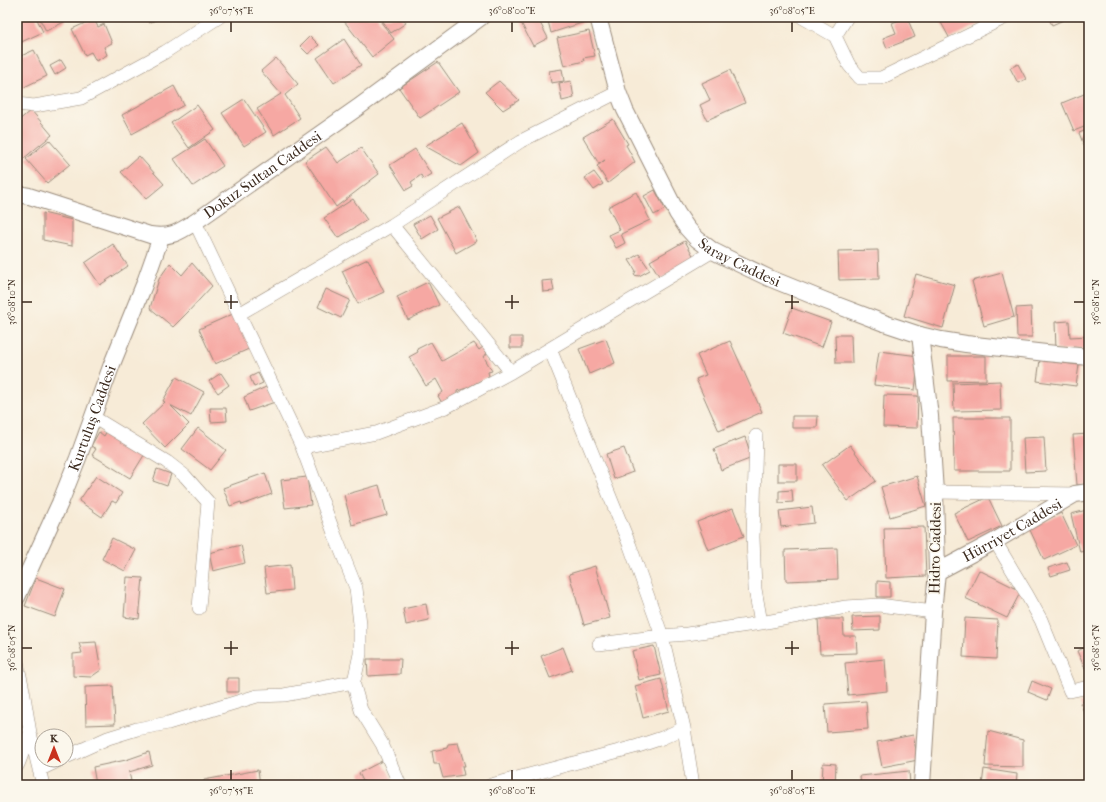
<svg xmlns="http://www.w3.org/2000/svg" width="1106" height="802" viewBox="0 0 1106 802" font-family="'IM FELL French Canon',serif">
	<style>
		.building { fill: #f6a8a3 }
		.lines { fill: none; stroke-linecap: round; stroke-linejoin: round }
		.minor-casing { stroke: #998a7a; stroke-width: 14 }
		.tertiary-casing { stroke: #998a7a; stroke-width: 18 }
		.minor { stroke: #fff; stroke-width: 13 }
		.tertiary { stroke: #fff; stroke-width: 16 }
		.ticks { fill: none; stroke: #3b2a1e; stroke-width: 1.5 }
		.labels { text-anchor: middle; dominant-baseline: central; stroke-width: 3; stroke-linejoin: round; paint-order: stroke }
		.street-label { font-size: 15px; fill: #3b2a1e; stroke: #fbf7ec }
		.neatline { fill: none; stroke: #3b2a1e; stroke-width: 1.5 }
		.ticks-label { font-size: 10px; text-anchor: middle; fill: #3b2a1e }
	</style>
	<rect width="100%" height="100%" fill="#fbf7ec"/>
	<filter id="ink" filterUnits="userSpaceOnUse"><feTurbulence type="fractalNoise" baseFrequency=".025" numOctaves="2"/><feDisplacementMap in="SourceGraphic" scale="8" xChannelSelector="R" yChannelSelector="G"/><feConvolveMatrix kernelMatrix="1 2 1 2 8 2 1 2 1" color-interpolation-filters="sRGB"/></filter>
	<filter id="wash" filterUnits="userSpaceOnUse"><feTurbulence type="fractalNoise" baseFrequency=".012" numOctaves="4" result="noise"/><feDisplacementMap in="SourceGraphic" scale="16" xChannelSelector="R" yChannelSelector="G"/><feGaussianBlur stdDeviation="0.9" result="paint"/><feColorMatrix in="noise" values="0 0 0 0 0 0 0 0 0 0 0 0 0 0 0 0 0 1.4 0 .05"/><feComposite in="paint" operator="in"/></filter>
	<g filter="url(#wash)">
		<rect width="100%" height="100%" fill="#f7ebd7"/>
		<g id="blocks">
			<!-- building -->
			<path class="building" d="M17,17H36L43,32L17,44Z
				M39,17H64L66,21L46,31Z
				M121,17H136L123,22Z
				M147,17H162L149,23Z
				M350,17H377L394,39L372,57L344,21Z
				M380,17H402L406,23L391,33Z
				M518,17H537L548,38L533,46Z
				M547,17H587L588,21L551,33Z
				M907,17L915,37L887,48L883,38L896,33L892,23Z
				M938,17H992L950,39Z
				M1048,17H1070L1052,25Z
				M94,19L98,27L104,24L112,43L104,47L107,55L96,61L91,52L85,55L72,29Z
				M589,31L595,56L583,58L584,61L564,66L557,38Z
				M310,36L319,45L308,54L300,46Z
				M344,39L361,65L334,83L317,58Z
				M34,50L47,76L22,88L17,78V58Z
				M276,58L298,84L285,95L300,118L274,135L257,109L281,94L261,71Z
				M61,60L66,68L55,75L50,66Z
				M438,62L459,92L420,118L399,88Z
				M1018,64L1026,79L1018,83L1010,68Z
				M562,69L564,81L551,83L549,71Z
				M730,70L745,103L707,120L700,105L710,100L702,83Z
				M499,81L519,100L503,110L485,92Z
				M571,81L574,98L562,101L559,83Z
				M174,86L184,105L132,134L122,115Z
				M1089,92V125L1074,131L1062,103Z
				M244,99L266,132L244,146L222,113Z
				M197,105L215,130L189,148L171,123Z
				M31,110L52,135L23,159L17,152V122Z
				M613,119L628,144L626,145L635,162L608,183L597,166L605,160L599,164L583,137Z
				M462,123L479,153L461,166L425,146Z
				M1089,129V158L1079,133Z
				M205,139L223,166L193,186L174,159Z
				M49,140L70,164L47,183L26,159Z
				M326,147L338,163L361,148L379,174L336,207L305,161Z
				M415,149L431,174L423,179L421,175L411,182L413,186L406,190L390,165Z
				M139,156L164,184L146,199L121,172Z
				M594,172L603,184L594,190L585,178Z
				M655,190L665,209L654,215L644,196Z
				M636,192L650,220L621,234L625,243L616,248L609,235L620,230L608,207Z
				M353,199L367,220L338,238L324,218Z
				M459,207L477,241L456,253L437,218Z
				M43,213L72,220V246L43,240Z
				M430,215L438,229L422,239L413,224Z
				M685,241L695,259L661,279L650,261Z
				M113,244L128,266L100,285L85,263Z
				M878,250L879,279L839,280L838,251Z
				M639,254L650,270L639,276L634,275L636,271L629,260Z
				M368,259L384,292L358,304L342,271Z
				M170,263L182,275L192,263L212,286L188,312L173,327L150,308L159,279Z
				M1002,273L1014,317L984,326L972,281Z
				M916,274L955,285L943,328L904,316Z
				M552,280L554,291L543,292L542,281Z
				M428,282L439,305L408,320L397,297Z
				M326,289L350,300L341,318L318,307Z
				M1031,307L1032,337H1017L1016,308Z
				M792,308L831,322L822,347L783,333Z
				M235,313L251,348L215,364L199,329Z
				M1069,321L1070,337L1089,336V349L1056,350L1055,322Z
				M835,335H851L852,363H836Z
				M510,337H522V348H510Z
				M606,339L615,363L589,374L579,349Z
				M730,341L762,412L719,431L696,379L706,375L697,355Z
				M431,342L442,361L474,343L479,350L483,347L487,353L484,357L492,371L488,372L489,376L467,388L457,391V395L442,403L438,396L443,392L436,379L426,386L409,357L418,352L417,349Z
				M879,351L919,356L915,390L874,385Z
				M948,356H986V380L948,381Z
				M1040,360L1079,365L1076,386L1037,381Z
				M221,373L229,385L218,393L209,381Z
				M258,373L263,383L254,387L250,377Z
				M176,377L204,392L191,416L170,405L189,424L165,448L142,424L165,402L163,401Z
				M1000,381L1001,410L954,411L953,383Z
				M266,387L275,402L249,411L244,397Z
				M884,395L918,396L917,428L883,427Z
				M210,408H226L227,421L211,422Z
				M792,416H818L817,428H792Z
				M953,418H1010V471H954Z
				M198,428L226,450L210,470L182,449Z
				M108,429L146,452L130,478L92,455L96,449L91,446L99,432L104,436Z
				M1089,434V484L1077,485L1073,435Z
				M745,437L752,458L721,470L714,449Z
				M1044,437L1046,471L1025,472L1023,438Z
				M850,445L876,481L848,501L822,465Z
				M624,448L633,472L614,479L606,454Z
				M778,464H797V481H778Z
				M157,469L171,474L167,486L153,481Z
				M265,473L272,494L242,505L241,502L230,506L223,488Z
				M96,476L122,493L116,503L112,501L102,517L79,501Z
				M917,476L926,506L890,517L881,487Z
				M307,477L311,505L285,508L281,480Z
				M379,485L387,515L352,525L344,495Z
				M792,490L793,502L779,503V491Z
				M988,497L1002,526L968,542L954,513Z
				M1089,503V550L1080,552L1071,514L1087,510L1086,504Z
				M812,507L814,523L781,527L779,511Z
				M733,508L744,536L708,550L697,522Z
				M1061,513L1076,545L1044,560L1029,528Z
				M924,527L926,576L886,578L884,528Z
				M112,538L136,550L125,571L102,559Z
				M241,545L245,563L213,571L209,553Z
				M837,548L838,579L786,581L785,550Z
				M1067,562L1070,570L1051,576L1048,568Z
				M290,565L292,590L267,593L264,568Z
				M595,566L610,618L584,625L569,574Z
				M979,570L1021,591L1007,618L965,598Z
				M127,577L143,578L139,619L124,617Z
				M36,578L65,589L55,617L25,606Z
				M877,581L890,582V597H877Z
				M426,604L429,620L406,625L403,609Z
				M880,616V630L853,631L852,617Z
				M965,618L998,620L996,659L963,657Z
				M818,619H843L844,636H856L857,653L820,654Z
				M96,642L101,670L91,677L73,676V654L82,653L79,643Z
				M654,646L661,675L639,680L632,651Z
				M1089,646V677L1077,651Z
				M563,647L572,670L550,678L541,656Z
				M367,659H401L400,674L368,676Z
				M885,659L887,691L848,695L845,663Z
				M227,678H239V692H227Z
				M661,679L669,711L643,718L635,686Z
				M1032,681L1051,689L1047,700L1028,692Z
				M113,686L115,724L86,725L85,687Z
				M1089,699V715L1086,716L1080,703Z
				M866,701L868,729L827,732L825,704Z
				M988,731L1023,740V767L985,766Z
				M913,735L918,760L882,767L877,742Z
				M458,743L465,766H462L464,775L443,778L439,764H434L432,751L447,748L448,744Z
				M149,752L152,765L129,772L131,781L110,785H96L93,767L126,760Z
				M382,761L396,785H365L359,773Z
				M823,763L836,764L835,785H822Z
				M984,769L1017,774L1016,785H982Z
				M258,770L260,785H204V780Z
				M909,771L910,785H861L860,776Z"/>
		</g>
	</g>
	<g filter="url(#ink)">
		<use href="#blocks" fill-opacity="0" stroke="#998a7a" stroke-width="1"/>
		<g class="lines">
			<defs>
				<path id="minor" d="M802,17L835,36L849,65L860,78H881L1006,17
					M835,36L847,17
					M17,104L34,106L81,98L165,52L219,17
					M195,222L302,447L334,533L356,588L360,624V654L355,677L353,682L361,710L382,744L400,785
					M392,225L511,372
					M239,314L392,225L521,141L618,92
					M550,349L630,546L662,636L684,728L693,785
					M93,417L167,462L185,476L208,502L199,608
					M756,436L753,537L755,589L761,623
					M302,447L376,433L446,407L511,372L713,251
					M935,492L1075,494
					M995,541L1026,593L1041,620L1070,691L1089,687
					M599,644L662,636L687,634L761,623L846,607L879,605L933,612
					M17,662L23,690L30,733L19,762L17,766
					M30,733L43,785
					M66,757L108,738L137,729L168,723L257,696L284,695L353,682
					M39,770L60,760
					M491,785L638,746L662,738L684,728"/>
				<g id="tertiary">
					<path id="s1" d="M598,17L618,92L625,110L677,213L687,228L697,239L713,251L725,257L769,278L826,301L884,323L920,335L941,340L966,344L1046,353L1089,357"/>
					<path id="s2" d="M17,194L29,196L150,235C170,238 178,233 195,222L360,106L481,17"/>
					<path d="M920,335L930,416L935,492L937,572L933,612L922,785"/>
					<path id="s3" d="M937,572L995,541L1075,494L1089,492"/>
					<path id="s4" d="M17,597L60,503L78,458L112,364L144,285L161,237"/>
				</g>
			</defs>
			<!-- minor casing -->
			<use href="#minor" class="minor-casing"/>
			<!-- tertiary casing -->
			<use href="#tertiary" class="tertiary-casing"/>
			<!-- minor -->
			<use href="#minor" class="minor"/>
			<!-- tertiary -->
			<use href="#tertiary" class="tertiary"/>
		</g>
	</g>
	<!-- ticks -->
	<path class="ticks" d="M231,22V32M512,22V32M792,22V32M231,295V309M512,295V309M792,295V309M22,302H32M224,302H238M505,302H519M785,302H799M1074,302H1084M231,641V655M512,641V655M792,641V655M22,648H32M224,648H238M505,648H519M785,648H799M1074,648H1084M231,770V780M512,770V780M792,770V780"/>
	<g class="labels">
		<!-- street labels -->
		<g class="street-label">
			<text stroke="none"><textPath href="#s2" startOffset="270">Dokuz Sultan Caddesi</textPath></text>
			<text stroke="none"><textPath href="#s1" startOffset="294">Saray Caddesi</textPath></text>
			<text stroke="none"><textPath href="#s4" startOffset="194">Kurtuluş Caddesi</textPath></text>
			<text stroke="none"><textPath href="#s3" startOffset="86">Hürriyet Caddesi</textPath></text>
			<text transform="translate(935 548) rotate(-89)">Hidro Caddesi</text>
		</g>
	</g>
	<!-- margin -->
	<rect width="1106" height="802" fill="none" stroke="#fbf7ec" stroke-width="44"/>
	<!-- north arrow -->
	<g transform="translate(54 748)"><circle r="19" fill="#fbf7ec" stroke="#aea59a"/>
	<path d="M0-3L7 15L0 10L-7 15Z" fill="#c8321e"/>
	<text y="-6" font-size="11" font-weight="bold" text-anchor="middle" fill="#3b2a1e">K</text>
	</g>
	<rect x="22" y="22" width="1062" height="758" class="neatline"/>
	<g class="ticks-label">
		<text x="231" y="14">36°07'55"E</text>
		<text x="512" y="14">36°08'00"E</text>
		<text x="792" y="14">36°08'05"E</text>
		<text transform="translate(11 302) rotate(-90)" y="4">36°08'10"N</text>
		<text transform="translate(1095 302) rotate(-90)" y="4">36°08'10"N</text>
		<text transform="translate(11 648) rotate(-90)" y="4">36°08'05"N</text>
		<text transform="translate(1095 648) rotate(-90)" y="4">36°08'05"N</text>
		<text x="231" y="794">36°07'55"E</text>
		<text x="512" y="794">36°08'00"E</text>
		<text x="792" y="794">36°08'05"E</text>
	</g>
</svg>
